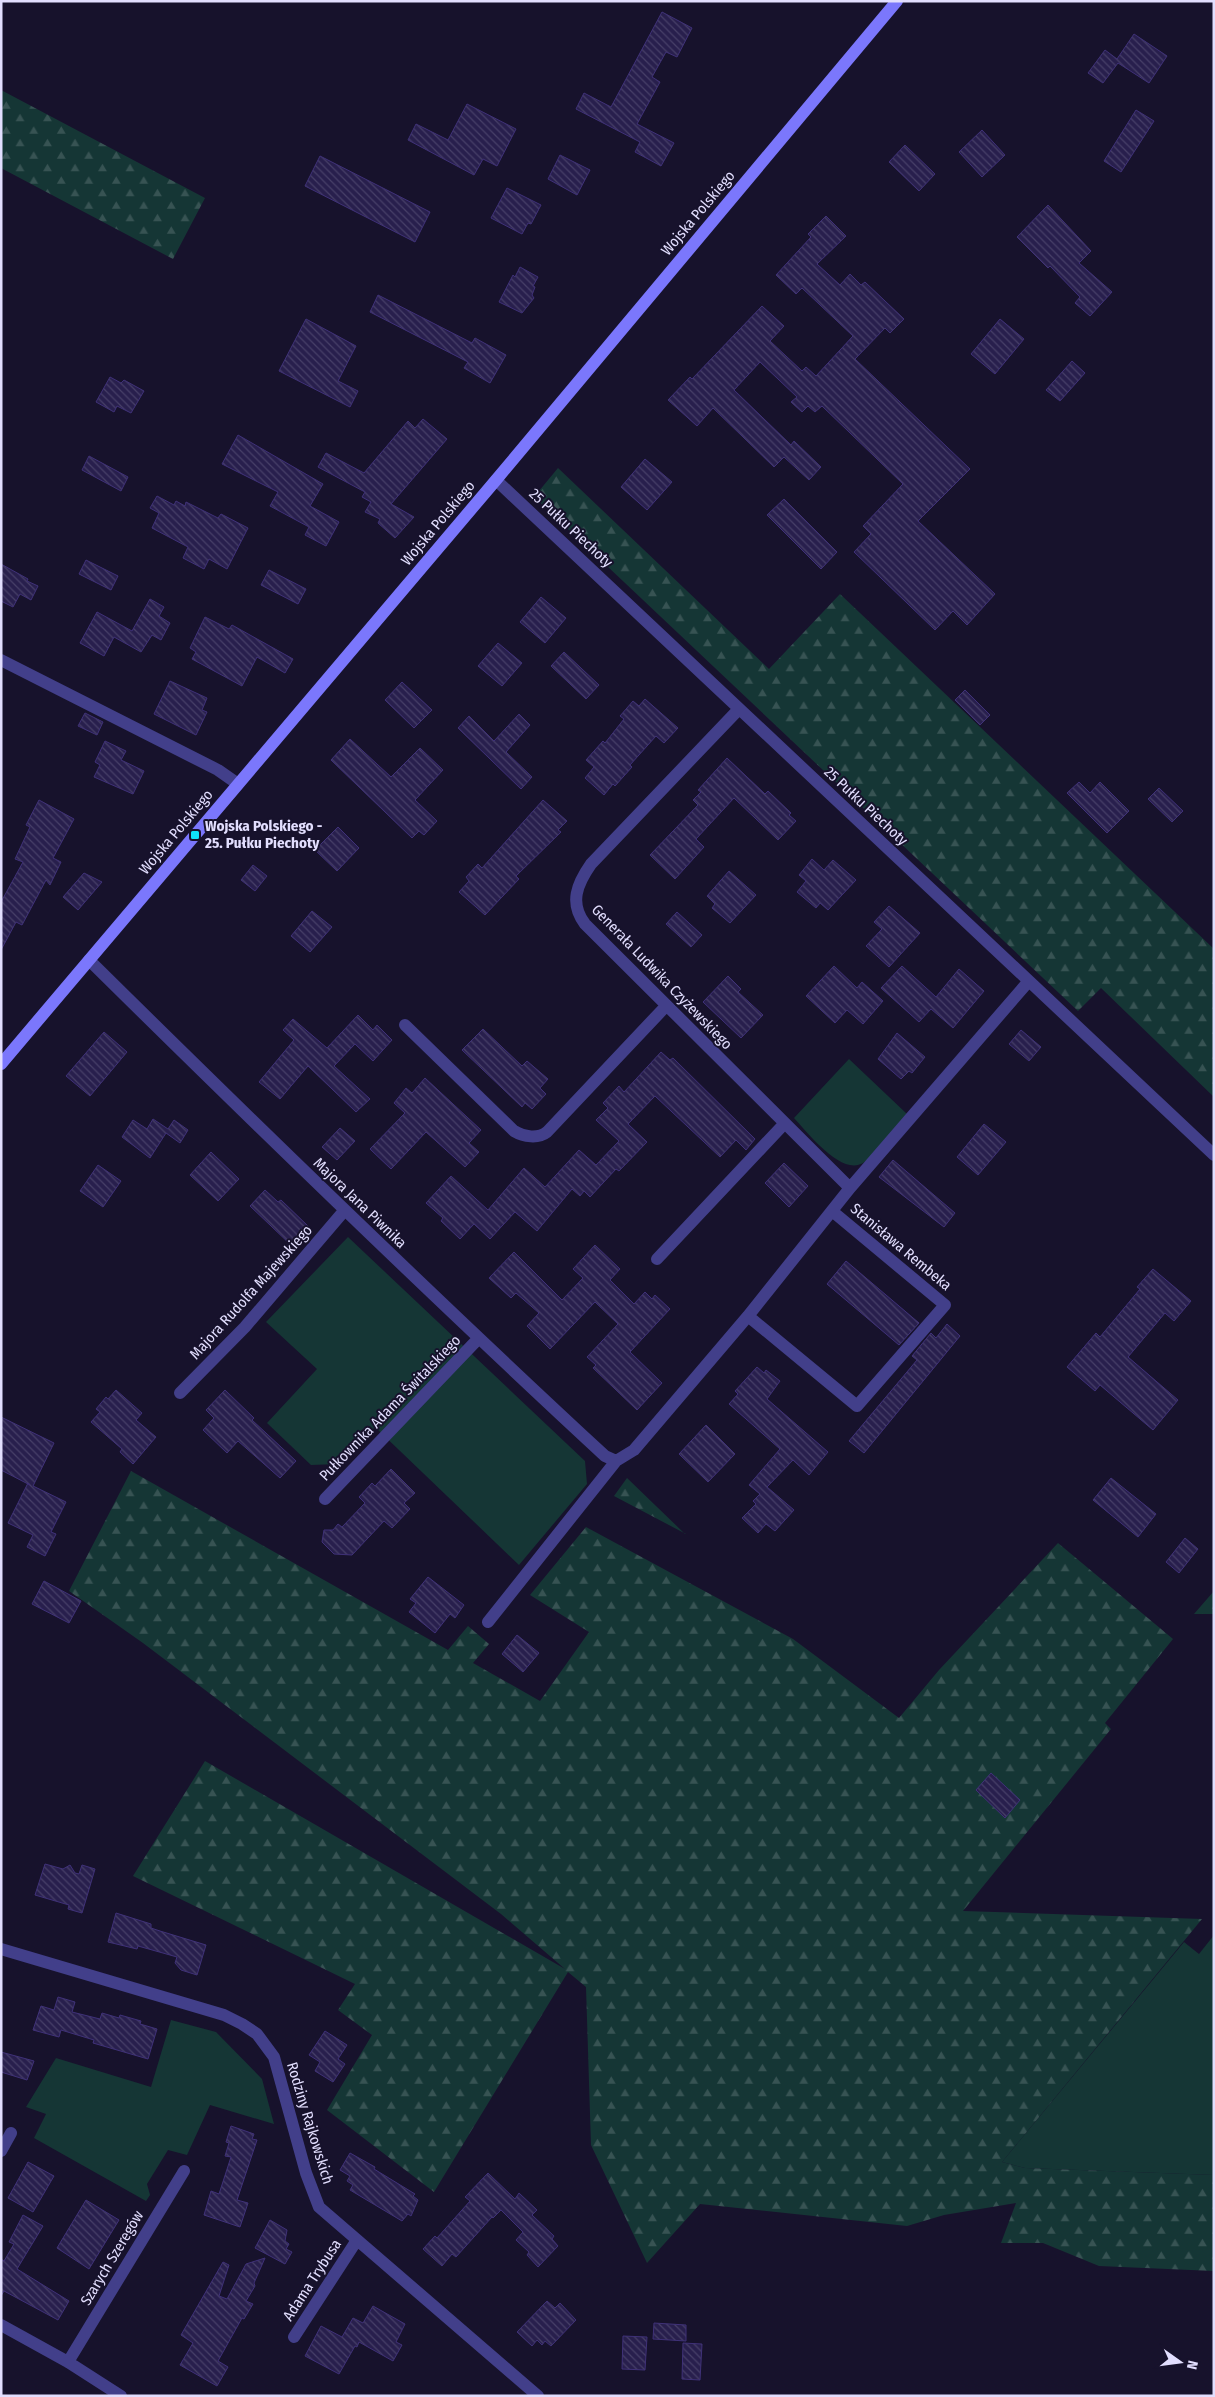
<svg xmlns="http://www.w3.org/2000/svg" width="1215" height="2397" viewBox="0 0 1215 2397" font-family="'Fira Sans Condensed',sans-serif">
	<style>
		.grass { fill: #153635 }
		.forest { fill: url(#forest-firs) }
		.building { fill: url(#building-back-hatch); stroke: #3f3178 }
		.lines { fill: none; stroke-linecap: round; stroke-linejoin: round }
		.street { stroke: #423f8a; stroke-width: 12 }
		.secondary { stroke: #7b77fc; stroke-width: 12 }
		.poi-dot { fill: #0fe1f9; stroke: #17122c; stroke-width: 2 }
		.labels { text-anchor: middle; dominant-baseline: central; stroke-width: 4; stroke-linejoin: round; paint-order: stroke }
		.street-label { font-size: 15px; fill: #e2defe; stroke: #17122c }
		.poi-label { font-size: 15px; font-weight: bold; fill: #e2defe; stroke: #17122c; text-anchor: start }
	</style>
	<defs>
		<pattern id="forest-firs" width="22" height="20" patternUnits="userSpaceOnUse" patternTransform="scale(1.25)"><rect width="22" height="20" fill="#153635"/><path d="M5 1l3.5 6h-7zM16 11l3.5 6h-7z" fill="#375353"/></pattern>
		<pattern id="building-back-hatch" width="6" height="6" patternUnits="userSpaceOnUse" patternTransform="scale(1.25)"><rect width="6" height="6" fill="#281f4d"/><path d="M-1 5l2 2M0 0l6 6M5-1l2 2" fill="none" stroke="#473f68"/></pattern>
	</defs>
	<rect width="100%" height="100%" fill="#17122c"/>
	<!-- grass -->
	<path class="grass" d="M849,1059L907,1114C896,1126 876,1155 863,1163C841,1176 808,1133 794,1118Z
		M348,1237L585,1461L587,1484L519,1565L375,1427L339,1464L311,1465L267,1423L317,1369L266,1322Z
		M1214,1935V2175L1025,2168L1002,2162L1184,1942L1199,1954Z
		M171,2020L216,2032L262,2079L274,2124L210,2105L187,2155L168,2150L147,2184L150,2195L146,2201L34,2138L46,2114L26,2107L56,2058L151,2087Z"/>
	<!-- forest -->
	<path class="forest" d="M1,90L205,198L173,259L1,168Z
		M558,468L769,669L840,594L1214,949V1097L1101,988L1078,1011L534,497Z
		M131,1471L448,1650L468,1626L489,1644L473,1663L540,1701L589,1632L530,1595L586,1527L793,1639L899,1718L939,1670L1058,1543L1173,1639L1105,1723L1111,1729L963,1911L1202,1919L1002,2162L1025,2168L1214,2175V2271L1099,2266L1043,2243H1001L1016,2203L944,2215L907,2226L700,2204L647,2263L591,2145L586,1987L568,1972L434,2192L327,2110L372,2035L338,2010L355,1984L133,1876L205,1761L565,1969L501,1914L143,1643L69,1591Z
		M627,1478L685,1534H686L614,1496Z
		M1214,1591V1614H1194Z"/>
	<!-- building -->
	<path class="building" d="M662,12L692,28L677,57L666,52L652,77L660,82L637,124L674,143L661,166L635,152L640,142L576,109L584,93L611,107Z
		M1134,34L1167,56L1149,83L1118,63L1103,83L1088,73L1105,50L1117,59Z
		M467,104L516,129L497,166L483,159L474,175L408,140L416,124L448,140Z
		M1136,110L1154,121L1121,172L1104,161Z
		M982,130L1005,155L982,177L959,152Z
		M905,145L935,174L919,191L889,162Z
		M560,155L590,170L577,195L548,179Z
		M320,156L430,212L415,242L305,186Z
		M507,188L541,205L531,224L528,223L522,234L491,218Z
		M1048,205L1091,251L1079,263L1112,292L1090,316L1075,303L1080,297L1050,266L1048,268L1017,237Z
		M826,216L846,236L817,264L840,285L850,274L861,285L865,282L904,319L890,333L885,328L855,359L970,469L918,521L995,594L967,625L953,611L935,630L854,552L871,534L863,526L903,484L822,406L815,412L808,406L802,412L791,402L797,397L760,362L734,390L791,445L794,441L821,467L809,480L784,457L774,467L713,408L697,426L668,400L690,377L692,379L762,306L784,326L770,341L802,371L806,367L816,376L853,336L802,288L796,294L776,275L811,237L808,234Z
		M520,267L538,277L533,286L535,287L532,295L534,298L522,313L499,302L513,275L515,277Z
		M378,295L472,343L475,338L506,355L490,383L464,368L468,362L370,312Z
		M306,319L356,346L338,381L358,391L350,407L279,371Z
		M1000,319L1024,339L995,374L971,354Z
		M1072,361L1085,373L1060,401L1046,390Z
		M110,377L121,383L124,380L144,391L131,413L117,406L114,412L96,402Z
		M423,419L447,439L391,504L414,517L395,538L378,523L380,519L365,512L371,502L362,497L365,492L318,467L326,453L364,473L408,421L415,428Z
		M238,435L323,484L310,506L339,522L326,546L305,535L309,527L270,506L278,492L222,464Z
		M89,456L128,477L121,491L82,470Z
		M645,459L672,482L647,510L621,487Z
		M157,496L174,505L176,501L185,506L186,502L218,518L221,514L248,528L227,569L209,559L204,569L183,558L188,547L152,528L159,513L150,508Z
		M784,499L837,552L821,569L767,515Z
		M86,560L118,576L111,590L79,574Z
		M1,564L28,579L27,581L38,586L31,600L20,594L13,607L1,601Z
		M269,570L306,589L298,604L261,585Z
		M541,597L566,618L545,643L520,622Z
		M150,599L164,607L159,616L170,623L161,640L152,635L141,652L114,637L104,656L80,643L97,612L132,631Z
		M205,617L229,629L232,625L293,659L285,673L257,657L242,686L192,659L196,652L190,648Z
		M498,643L522,663L502,686L478,666Z
		M564,652L599,685L586,699L551,666Z
		M170,681L207,698L202,710L207,712L196,735L154,714Z
		M402,682L432,710L414,728L385,700Z
		M965,690L990,715L980,725L955,700Z
		M645,699L678,728L664,743L656,736L630,765L632,767L615,786L613,784L604,795L585,778L594,767L586,760L603,741L605,743L624,719L620,716L633,701L639,706Z
		M85,713L103,722L97,735L78,726Z
		M519,714L530,725L506,752L532,777L521,789L458,728L469,716L494,741Z
		M350,739L391,777L420,748L443,770L415,800L437,821L424,835L419,831L412,838L331,760Z
		M105,741L126,751L121,760L144,771L133,794L94,777L100,765L95,762Z
		M727,758L765,794L768,791L791,813L789,815L796,821L778,840L734,798L696,839L704,847L675,879L650,855L698,805L693,800L701,792L698,790Z
		M1079,782L1090,793L1100,782L1129,811L1107,833L1067,793Z
		M1159,788L1183,811L1172,822L1148,799Z
		M39,800L74,819L53,858L61,862L50,885L46,880L22,925L16,922L1,950V902L23,862L15,859L30,827L26,825Z
		M543,800L567,821L558,830L561,832L516,876L519,879L485,915L459,892L469,881L466,877L478,864L482,868Z
		M338,827L359,848L337,871L315,850Z
		M812,859L824,870L833,860L856,880L828,910L820,903L816,908L797,892L806,881L799,875Z
		M253,865L267,876L255,891L241,880Z
		M729,871L756,895L730,923L712,908L715,904L707,896Z
		M84,873L102,882L78,910L63,897Z
		M889,906L920,933L889,967L866,946L882,929L874,922Z
		M312,911L332,927L310,952L291,936Z
		M677,912L702,935L691,947L666,924Z
		M834,966L857,988L862,982L883,1001L863,1024L847,1010L835,1023L806,996Z
		M902,966L936,997L959,969L984,991L953,1028L931,1009L919,1022L881,988Z
		M728,976L741,989L738,992L763,1015L741,1038L703,1002Z
		M358,1015L373,1030L377,1025L392,1040L373,1061L355,1044L334,1066L370,1099L356,1112L308,1066L280,1099L259,1082L294,1040L283,1030L293,1019L327,1048Z
		M483,1029L522,1066L527,1061L548,1079L540,1088L546,1094L532,1109L525,1103L522,1107L462,1050Z
		M1021,1030L1041,1047L1029,1061L1009,1044Z
		M104,1032L127,1052L90,1096L66,1076Z
		M897,1033L925,1057L912,1073L909,1071L901,1079L878,1059Z
		M661,1052L670,1060L673,1058L755,1139L746,1150L736,1140L720,1157L655,1096L628,1124L647,1142L619,1171L616,1169L590,1197L584,1191L580,1196L572,1189L537,1231L515,1212L490,1239L474,1224L460,1239L441,1221L443,1218L426,1203L451,1176L488,1210L524,1168L545,1187L579,1150L596,1165L619,1141L596,1120L608,1108L603,1103L619,1086L624,1092Z
		M425,1078L481,1130L469,1143L479,1152L465,1167L426,1132L391,1169L370,1149L405,1113L394,1103L406,1088L412,1093Z
		M153,1119L168,1129L174,1120L188,1130L180,1143L166,1133L150,1158L122,1137L133,1120L147,1129Z
		M984,1124L1006,1142L978,1175L957,1157Z
		M340,1128L355,1141L337,1160L322,1147Z
		M211,1152L239,1179L218,1201L190,1175Z
		M893,1160L955,1213L944,1227L879,1177Z
		M784,1163L808,1186L789,1207L765,1183Z
		M98,1165L121,1181L103,1207L80,1191Z
		M265,1190L278,1202L281,1200L309,1227L292,1246L250,1206Z
		M595,1245L620,1269L610,1280L634,1304L645,1292L652,1299L655,1295L670,1309L630,1352L662,1383L637,1410L593,1368L596,1365L587,1357L618,1324L595,1302L550,1349L527,1326L539,1313L516,1293L511,1298L489,1278L514,1252L562,1300L583,1278L573,1269Z
		M846,1261L919,1323L899,1345L827,1284Z
		M1153,1269L1191,1301L1174,1321L1165,1313L1128,1357L1178,1400L1153,1430L1100,1385L1095,1391L1067,1367L1096,1333L1100,1337L1140,1289L1137,1287Z
		M947,1324L960,1336L864,1453L849,1441L917,1360L912,1356L931,1333L936,1338Z
		M757,1367L764,1373L766,1370L780,1381L767,1399L828,1452L809,1475L793,1460L767,1487L794,1510L775,1531L766,1524L758,1533L742,1518L756,1504L753,1501L760,1494L749,1485L780,1449L729,1404L738,1394L735,1391Z
		M116,1390L142,1413L136,1420L156,1437L133,1464L120,1452L122,1449L91,1422L100,1412L96,1409L106,1397L108,1399Z
		M225,1390L254,1418L252,1420L296,1461L280,1478L238,1441L227,1453L203,1430L214,1418L206,1410Z
		M1,1417L54,1443L33,1486L66,1502L51,1532L56,1534L45,1556L27,1547L33,1535L8,1523L28,1483L30,1485L1,1470Z
		M706,1425L735,1454L708,1482L679,1454Z
		M391,1469L415,1493L404,1503L410,1509L392,1528L384,1521L352,1555L334,1554L322,1542L324,1530H333L338,1524L342,1527L365,1503L359,1497L372,1483L375,1486Z
		M1111,1478L1156,1514L1138,1537L1093,1500Z
		M1185,1538L1198,1549L1179,1573L1166,1562Z
		M428,1577L464,1605L455,1618L450,1614L435,1633L409,1612L416,1603L410,1599Z
		M44,1581L81,1601L69,1623L32,1604Z
		M517,1635L539,1653L523,1672L502,1654Z
		M991,1773L1020,1800L1005,1818L976,1790Z
		M45,1864L63,1869L70,1865L75,1873L79,1874L82,1865L95,1869L82,1913L68,1909L69,1905L35,1895Z
		M116,1913L151,1924V1928L160,1931L206,1945L197,1975L181,1970L175,1963L177,1957L138,1946L137,1949L108,1942Z
		M58,1997L75,2002L72,2012L100,2019L102,2013L119,2018L120,2015L141,2021L140,2024L157,2029L148,2059L93,2043L94,2040L61,2030L59,2037L33,2030L41,2006L54,2010Z
		M325,2031L347,2045L338,2059L345,2064L333,2082L315,2071L320,2062L309,2055Z
		M1,2052L34,2061L27,2080L1,2072Z
		M231,2126L254,2134L252,2139L257,2140L237,2200L248,2203L240,2227L204,2215L211,2191L219,2194L231,2157L225,2156L229,2143L226,2142Z
		M350,2153L375,2167L374,2169L415,2194L413,2196L418,2200L411,2216L408,2214L402,2221L350,2190L353,2185L347,2181L350,2176L340,2170Z
		M28,2162L54,2176L33,2212L8,2198Z
		M488,2173L515,2199L519,2193L537,2210L532,2215L554,2236L552,2239L558,2246L538,2267L527,2255L529,2252L516,2240L523,2232L501,2210L493,2218L492,2217L456,2257L452,2254L442,2266L423,2249L435,2236L437,2238L470,2201L465,2197Z
		M86,2200L119,2220L89,2269L57,2248Z
		M23,2215L43,2226L17,2269L69,2301L58,2320L4,2291L1,2296V2259L4,2261L14,2244L9,2242Z
		M270,2220L287,2230L285,2241L289,2244L286,2249L292,2252L285,2264L255,2248Z
		M265,2258L254,2283L255,2286L246,2301L253,2304L244,2319L242,2318L218,2361L228,2367L217,2386L180,2365L193,2343L181,2335L223,2262L229,2265L219,2296L227,2299L246,2264Z
		M547,2301L555,2308L560,2303L576,2320L551,2346L545,2341L542,2345L537,2340L532,2346L517,2332Z
		M373,2306L405,2324L396,2342L402,2345L393,2361L359,2342L357,2347L355,2346L339,2374L305,2356L321,2326L342,2337L353,2318L363,2323Z
		M654,2323L686,2325V2341L653,2339Z
		M623,2336L647,2337L645,2370L622,2369Z
		M683,2343L702,2344L700,2380L682,2379Z"/>
	<g class="lines">
		<!-- street -->
		<path class="street" d="M496,480L1214,1155
			M1,660L218,770L238,784
			M739,709L591,864C577,884 569,903 585,924L850,1188
			M89,960C259,1128 430,1294 605,1456L616,1461
			M405,1025L514,1131C524,1137 538,1139 547,1132L666,1006
			M657,1259L785,1123
			M748,1316L857,1406L945,1305L832,1211
			M180,1393L245,1327L344,1211
			M325,1499L478,1339
			M488,1622L616,1461L634,1450L748,1316L850,1188L1028,982
			M1,1949L224,2015L242,2024L257,2034L274,2057L306,2173L319,2207L538,2396
			M1,2151L11,2133
			M1,2325L68,2362L121,2396
			M294,2337L357,2240
			M68,2362L184,2171"/>
		<!-- secondary -->
		<path class="secondary" d="M1,1064L496,480L897,1"/>
	</g>
	<!-- markers -->
	<rect class="poi-dot" x="190" y="830" width="10" height="10" rx="2.5"/>
	<g class="labels">
		<!-- street labels -->
		<g class="street-label">
			<text transform="translate(698 213) rotate(-50)">Wojska Polskiego</text>
			<text transform="translate(438 523) rotate(-50)">Wojska Polskiego</text>
			<text transform="translate(571 528) rotate(43)">25 Pułku Piechoty</text>
			<text transform="translate(866 806) rotate(43)">25 Pułku Piechoty</text>
			<text transform="translate(176 832) rotate(-50)">Wojska Polskiego</text>
			<text transform="translate(662 977) rotate(46)">Generała Ludwika Czyżewskiego</text>
			<text transform="translate(360 1203) rotate(44)">Majora Jana Piwnika</text>
			<text transform="translate(901 1247) rotate(40)">Stanisława Rembeka</text>
			<text transform="translate(251 1292) rotate(-48)">Majora Rudolfa Majewskiego</text>
			<text transform="translate(390 1408) rotate(-46)">Pułkownika Adama Świtalskiego</text>
			<text transform="translate(310 2123) rotate(73)">Rodziny Rajkowskich</text>
			<text transform="translate(112 2258) rotate(-59)">Szarych Szeregów</text>
			<text transform="translate(312 2280) rotate(-57)">Adama Trybusa</text>
		</g>
		<!-- poi labels -->
		<g class="poi-label">
			<text x="205" y="826">Wojska Polskiego -<tspan x="205" dy="17">25. Pułku Piechoty</tspan></text>
		</g>
	</g>
	<!-- border -->
	<rect width="1215" height="2397" fill="none" stroke="#e2defe" stroke-width="5"/>
	<!-- north arrow -->
	<g transform="translate(1180 2362) rotate(104)" stroke="#17122c" stroke-width="4" paint-order="stroke">
	<path d="M0-4L9 19L0 12L-9 19Z" fill="#e2defe"/>
	<text y="-8" font-size="14" font-weight="bold" text-anchor="middle" fill="#e2defe">N</text>
	</g>
</svg>
